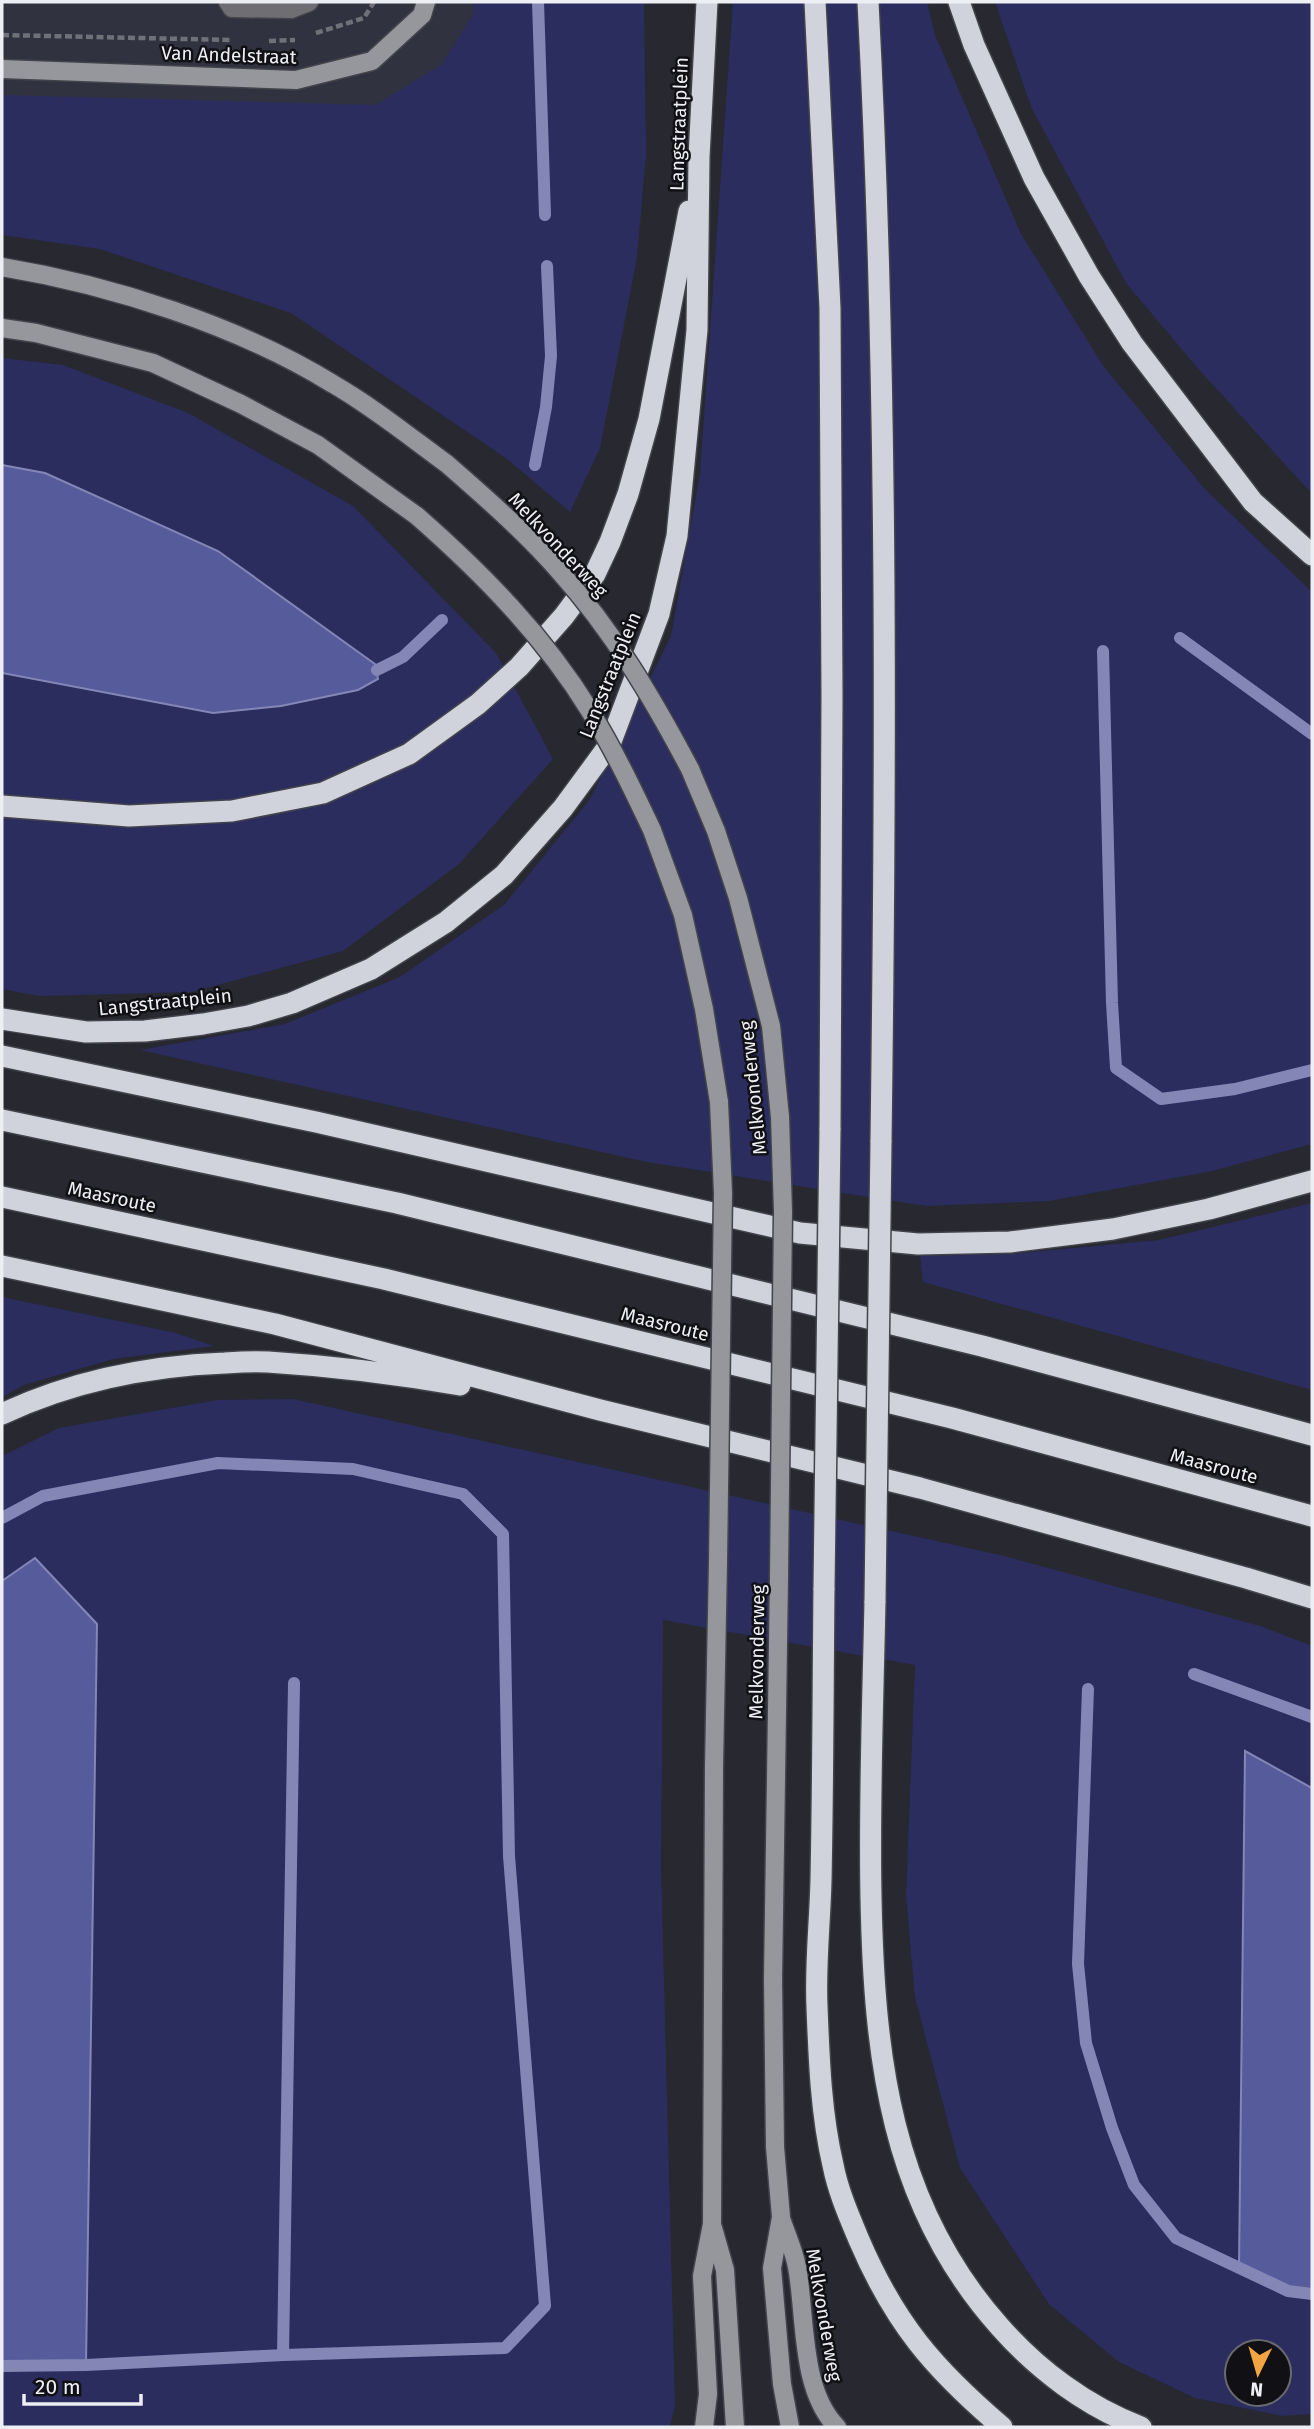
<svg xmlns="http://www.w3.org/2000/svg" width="1314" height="2429" viewBox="0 0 1314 2429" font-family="'Fira Sans',sans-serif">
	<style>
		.built { fill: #30323f }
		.green { fill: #2b2d5f; fill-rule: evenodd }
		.water { fill: #565b9c; stroke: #8487b6; stroke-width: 2 }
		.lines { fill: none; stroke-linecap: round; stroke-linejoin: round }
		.stream { stroke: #8487b6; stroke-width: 12 }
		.lane-casing { stroke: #43444b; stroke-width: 21 }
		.secondary-casing { stroke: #43444b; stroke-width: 21 }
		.highway-casing { stroke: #43444b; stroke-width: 24 }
		.path { stroke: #707178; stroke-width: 4.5; stroke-dasharray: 7 3.5; stroke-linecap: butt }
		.lane { stroke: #6f6f73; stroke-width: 18 }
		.secondary { stroke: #96979d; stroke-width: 18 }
		.highway { stroke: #d0d2dc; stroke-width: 21 }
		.secondary-bridge-casing { stroke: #43444b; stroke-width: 21; stroke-linecap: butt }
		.highway-bridge-casing { stroke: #43444b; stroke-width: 24; stroke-linecap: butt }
		.secondary-bridge { stroke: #96979d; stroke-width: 18 }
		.highway-bridge { stroke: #d0d2dc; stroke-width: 21 }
		.labels { text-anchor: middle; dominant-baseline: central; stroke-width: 5; stroke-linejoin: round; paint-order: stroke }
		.street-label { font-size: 19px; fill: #eeeff4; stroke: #111115 }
	</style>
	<rect width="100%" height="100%" fill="#272830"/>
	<!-- built -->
	<path class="built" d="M2,2H641L633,241L2,170Z"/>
	<!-- green -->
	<path class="green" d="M473,2H644L646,154L637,258L600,448L570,512L506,458L291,313L100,249L2,235V95L376,105L442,64L473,15Z
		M733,2H927L935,35L1021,234L1104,367L1204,488L1312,592V1144L1212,1171L1049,1201L926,1206L647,1162L140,1050L285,1024L400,977L505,904L590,799L671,636L700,474Z
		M995,2H1312V494L1195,365L1126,283L1032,109Z
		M2,358L63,365L188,413L353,506L496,653L553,759L459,864L343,951L192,992L39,996L2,989Z
		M1312,1203V1390L923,1282L920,1256L1010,1254L1159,1240Z
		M2,1297L176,1333L214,1346L113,1359L24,1385L2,1397Z
		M293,1399L1004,1556L1260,1626L1312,1646V2414L1283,2416L1195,2398L1119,2362L1049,2304L960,2168L915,1997L906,1896L915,1665L663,1620L661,1867L675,2405L670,2427H2V1456L59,1428L217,1400ZM1237,2352H1279V2394H1237Z"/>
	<!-- water -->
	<path class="water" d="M2,465L45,473L218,551L375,664L378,679L358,690L281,706L213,713L2,673Z
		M35,1558L97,1624L86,2365L2,2366V1581Z
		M1245,1751L1312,1788V2294L1288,2291L1239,2267Z"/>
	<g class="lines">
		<!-- stream -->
		<path class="stream" d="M538,2L545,215
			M535,465L546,407L551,356L547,266
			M1180,638L1312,734
			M1103,651L1112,1003L1116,1068L1161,1099L1235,1089L1312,1070
			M377,670L403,657L442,620
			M2,1518L43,1496L218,1463L353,1469L463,1494L503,1534L509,1856L545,2306L505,2348L283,2355L294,1683
			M1194,1674L1312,1717
			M1088,1689L1078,1964L1086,2043L1112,2128L1134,2185L1176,2238L1288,2291L1312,2294
			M2,2366L86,2365L283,2355"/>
		<defs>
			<path id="lane" d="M228,2L232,8L291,9L309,2"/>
			<path id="secondary" d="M2,69L296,80L372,61L422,15L426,2
				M2,267C111,285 239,326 333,384C373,407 410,437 447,464
				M2,328L36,333L153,363L241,404L318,445L417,516
				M690,769L716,831L738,898L771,1026L780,1117
				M652,830L683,915L704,1009L719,1102
				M779,1577L773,1979L775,2147L781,2217L772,2268L782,2384L790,2427
				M782,2221C787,2236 794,2251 797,2267C806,2316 800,2390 837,2427
				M713,2228L725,2270L735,2427
				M704,2427L708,2394L702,2276L712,2224L714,1767L718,1562"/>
			<path id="highway" d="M815,2L830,308L832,696L830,1130
				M868,2C888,382 886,762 881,1142
				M959,2L974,45L1034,178L1089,276L1132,343L1253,502L1312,555
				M2,806L129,816L232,811L323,793L409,754L478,704L519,667L564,616L595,574L610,542L628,494L649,419L689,211
				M2,1019L86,1032L145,1031L203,1024L248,1016L292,1003L371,969L446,922L504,875L563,808L610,744L659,614L677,536L697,330L699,157L707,2
				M2,1056L316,1122L800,1233L918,1244L1010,1242L1113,1229L1209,1209L1312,1181
				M2,1120L397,1203L982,1346L1312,1435
				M2,1197L384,1279L952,1418L1312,1516
				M2,1266L275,1324L600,1410L920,1488L1246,1578L1312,1598
				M2,1414C72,1381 148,1366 225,1363C239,1362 254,1361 268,1362C332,1366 397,1374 460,1385
				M824,1588C823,1686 823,1783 821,1880C820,1922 815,1965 817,2007C819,2059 821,2114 833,2165C838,2191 849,2216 859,2240C895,2324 934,2369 1002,2427
				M875,1601C873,1700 869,1798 871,1897C874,2055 890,2204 1000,2327C1038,2370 1087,2407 1141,2427"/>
		</defs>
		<!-- lane casing -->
		<use href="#lane" class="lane-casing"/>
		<!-- secondary casing -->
		<use href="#secondary" class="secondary-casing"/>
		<!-- highway casing -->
		<use href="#highway" class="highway-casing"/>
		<!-- path -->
		<path class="path" d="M316,33L364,18L374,2
			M2,35L232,40
			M269,41L295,40"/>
		<!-- lane -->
		<use href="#lane" class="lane"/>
		<!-- secondary -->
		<use href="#secondary" class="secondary"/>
		<!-- highway -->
		<use href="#highway" class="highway"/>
		<defs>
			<path id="secondary-bridge" d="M447,464C486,498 526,533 560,572C613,631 653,699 690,769
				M417,516C483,574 544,636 590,711C614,750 633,790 652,830
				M718,1562L723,1193L719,1102
				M779,1577L783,1212L780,1117"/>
			<path id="highway-bridge" d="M824,1588L830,1130
				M875,1601L881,1142"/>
		</defs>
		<!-- secondary-bridge casing -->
		<use href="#secondary-bridge" class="secondary-bridge-casing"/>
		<!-- highway-bridge casing -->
		<use href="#highway-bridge" class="highway-bridge-casing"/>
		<!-- secondary-bridge -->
		<use href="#secondary-bridge" class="secondary-bridge"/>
		<!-- highway-bridge -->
		<use href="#highway-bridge" class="highway-bridge"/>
	</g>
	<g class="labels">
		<!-- street labels -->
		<g class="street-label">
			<text transform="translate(229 55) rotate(2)">Van Andelstraat</text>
			<text transform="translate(679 124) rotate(-88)">Langstraatplein</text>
			<text transform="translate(558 545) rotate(47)">Melkvonderweg</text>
			<text transform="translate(610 675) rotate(-68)">Langstraatplein</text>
			<text transform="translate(165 1002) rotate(-6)">Langstraatplein</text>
			<text transform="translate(753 1088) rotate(-96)">Melkvonderweg</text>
			<text transform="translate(112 1197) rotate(12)">Maasroute</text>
			<text transform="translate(665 1324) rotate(14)">Maasroute</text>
			<text transform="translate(1214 1466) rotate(15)">Maasroute</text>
			<text transform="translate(757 1652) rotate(-89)">Melkvonderweg</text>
			<text transform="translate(824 2315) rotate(80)">Melkvonderweg</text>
		</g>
	</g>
	<!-- border -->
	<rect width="1314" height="2429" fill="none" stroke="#eeeff4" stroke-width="7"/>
	<!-- north arrow -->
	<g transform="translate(1258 2373) rotate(185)"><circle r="33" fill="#111115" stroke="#696a6e" stroke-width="2"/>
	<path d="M0-5L12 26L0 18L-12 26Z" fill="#f2a542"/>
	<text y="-10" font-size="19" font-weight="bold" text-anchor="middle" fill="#eeeff4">N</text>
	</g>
	<!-- scale -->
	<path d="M24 2394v10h117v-10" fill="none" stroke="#eeeff4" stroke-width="3.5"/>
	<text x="35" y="2394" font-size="21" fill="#eeeff4" stroke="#111115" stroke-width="5" paint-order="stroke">20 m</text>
</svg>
